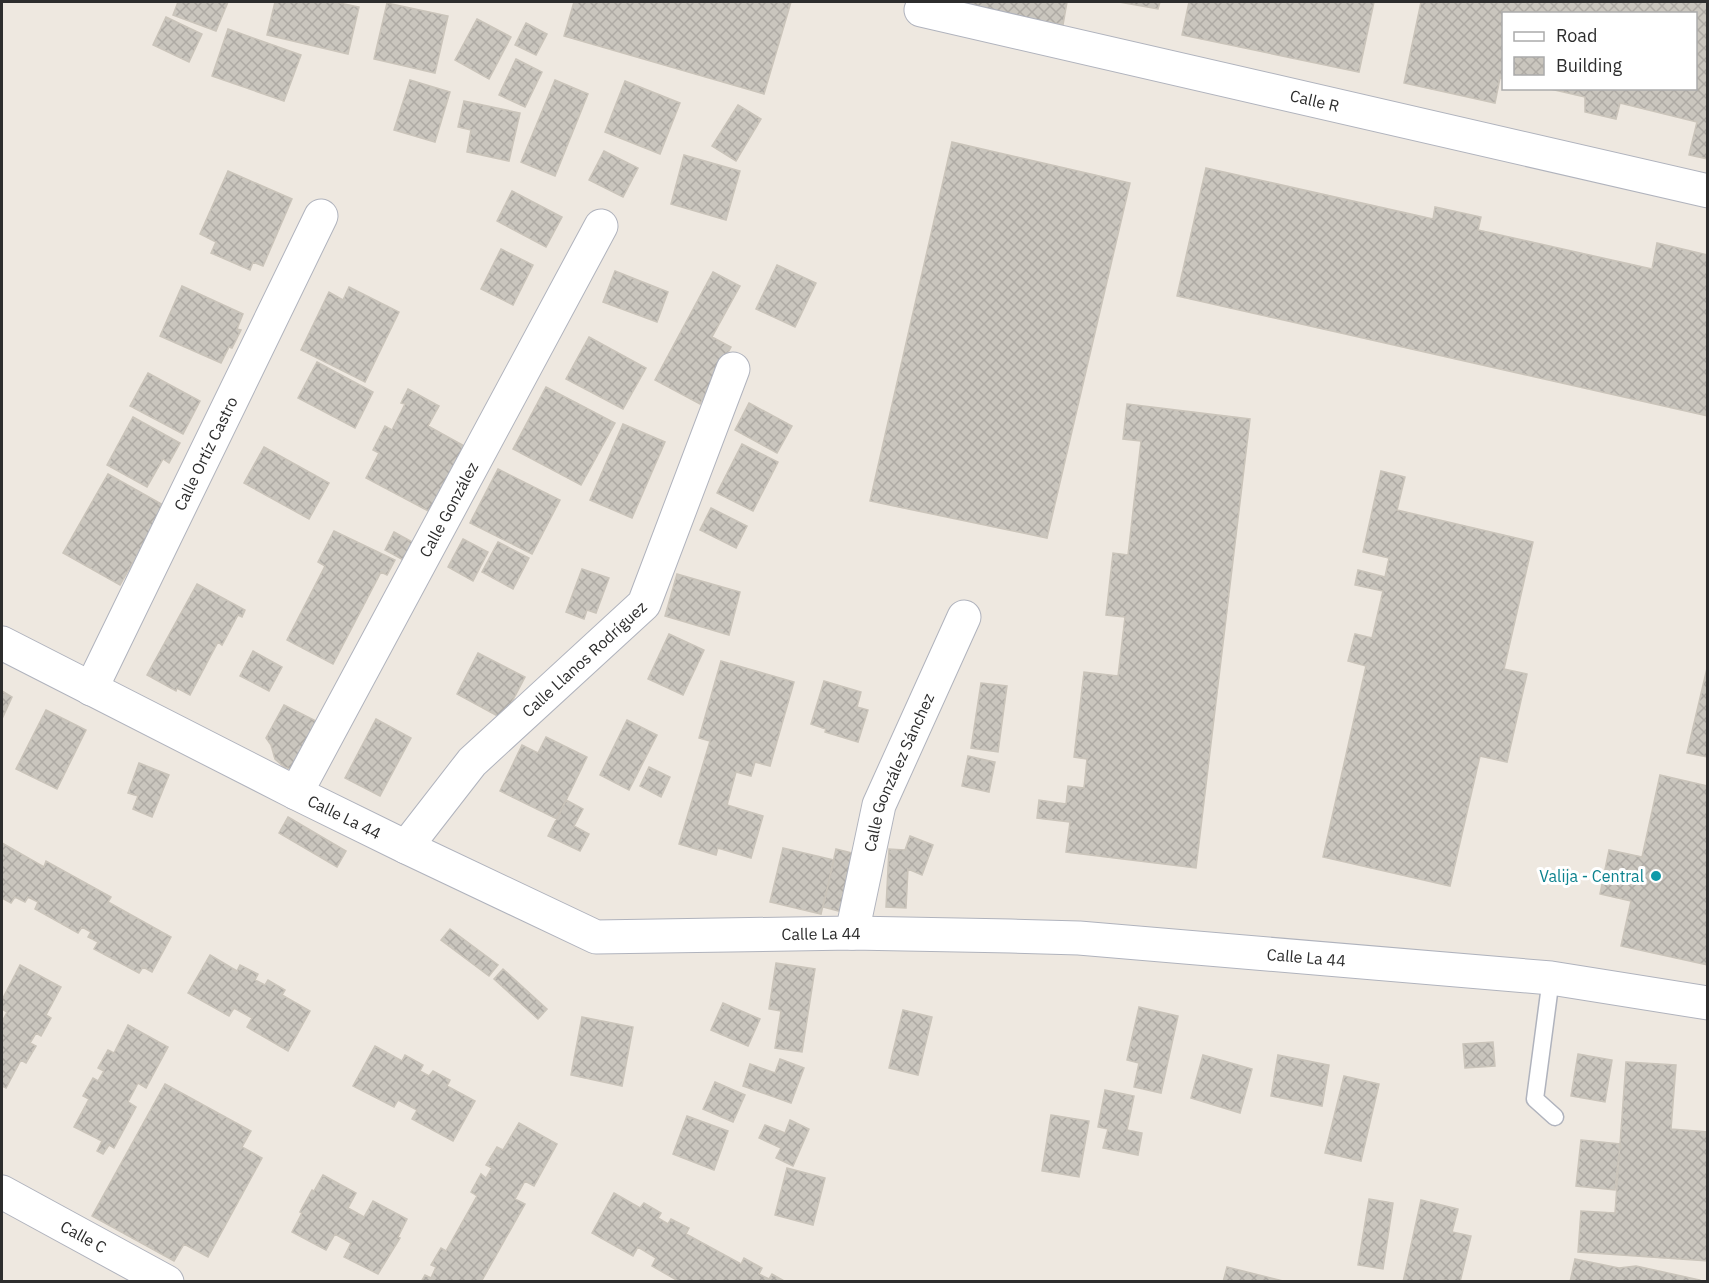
<svg xmlns="http://www.w3.org/2000/svg" width="1709" height="1283" viewBox="0 0 1709 1283" font-family="'IBM Plex Sans',sans-serif">
	<style>
		.building { fill: url(#building-cross-hatch); stroke: #cac4ba; stroke-width: 1.5 }
		.lines { fill: none; stroke-linecap: round; stroke-linejoin: round }
		.lane-casing { stroke: #b0b3bd; stroke-width: 19 }
		.street-casing { stroke: #b0b3bd; stroke-width: 35 }
		.lane { stroke: #fff; stroke-width: 16 }
		.street { stroke: #fff; stroke-width: 33 }
		.culture-dot { fill: #0f9aa8; stroke: #fff; stroke-width: 2 }
		.labels { text-anchor: middle; dominant-baseline: central; stroke-width: 6; stroke-linejoin: round; paint-order: stroke }
		.street-label { font-size: 16px; fill: #2d2d2d; stroke: #fff }
		.culture-label { font-size: 16px; fill: #0d838f; stroke: #fff; text-anchor: end }
	</style>
	<defs>
		<pattern id="building-cross-hatch" width="8" height="8" patternUnits="userSpaceOnUse" patternTransform="scale(1.5)"><rect width="8" height="8" fill="#cac6be"/><path d="M0 0l8 8M0 8l8-8" fill="none" stroke="#aeaaa4"/></pattern>
	</defs>
	<rect width="100%" height="100%" fill="#eee8e0"/>
	<!-- building -->
	<path class="building" d="M178,2H228L216,31L173,15Z
		M275,2H335L359,7L348,54L267,35Z
		M574,2H791L764,94L564,36Z
		M960,2H1067L1063,25L959,6Z
		M1119,2H1160L1158,9Z
		M1189,2H1374L1359,72L1182,35Z
		M1421,2H1708V159L1689,155L1697,122L1620,103L1616,119L1585,112V97L1546,88H1696V14H1504V79L1500,78L1495,103L1404,83Z
		M387,3L448,16L435,73L374,59Z
		M166,17L202,34L189,62L153,45Z
		M477,19L511,37L489,79L455,60Z
		M526,23L547,34L536,55L515,45Z
		M228,29L301,55L284,101L212,76Z
		M516,59L542,72L525,107L499,95Z
		M410,80L450,92L435,142L394,130Z
		M555,80L588,94L555,176L521,162Z
		M625,81L680,103L660,154L605,132Z
		M464,101L520,113L509,161L467,152L471,130L458,127Z
		M738,105L761,119L736,161L712,146Z
		M952,142L1130,183L1047,538L870,501Z
		M604,151L638,168L623,197L589,180Z
		M684,155L740,171L726,220L671,204Z
		M1206,168L1433,219L1435,207L1481,217L1478,230L1652,269L1657,243L1708,255V416L1177,296Z
		M228,171L292,199L263,266L253,262L250,270L211,253L216,242L200,234Z
		M512,191L562,217L546,247L497,221Z
		M501,249L533,265L513,305L481,289Z
		M777,265L816,283L795,327L756,309Z
		M615,271L668,292L657,322L603,302Z
		M713,272L740,286L712,337L731,347L700,404L655,380Z
		M182,286L243,314L237,329L241,330L232,348L229,347L221,363L160,336Z
		M349,287L399,312L365,382L301,350L329,292L343,300Z
		M589,337L646,368L623,409L566,379Z
		M317,362L373,392L355,428L298,398Z
		M148,373L200,401L183,434L130,406Z
		M546,387L615,423L581,485L513,449Z
		M408,389L439,406L428,426L468,448L434,514L366,478L379,453L373,450L385,426L392,430L405,404L401,403Z
		M749,403L792,426L777,453L735,430Z
		M1127,404L1250,419L1196,868L1066,852L1070,822L1037,818L1039,800L1066,804L1068,786L1084,788L1087,759L1074,757L1084,672L1118,676L1125,617L1106,615L1113,553L1128,555L1141,441L1123,439Z
		M133,417L180,443L169,463L163,459L147,487L107,465Z
		M623,424L665,442L632,518L590,500Z
		M742,444L778,462L753,511L717,493Z
		M264,447L329,483L309,519L244,483Z
		M498,469L560,500L532,554L470,523Z
		M1381,471L1405,477L1397,510L1533,542L1504,669L1527,674L1507,762L1480,756L1450,886L1323,857L1366,666L1348,661L1355,634L1372,638L1383,591L1355,585L1358,570L1385,577L1389,558L1363,552Z
		M108,474L165,506L120,585L63,553Z
		M711,508L747,526L736,548L700,530Z
		M334,531L395,560L387,575L381,572L333,664L287,640L325,566L318,562Z
		M394,532L416,544L407,562L385,550Z
		M463,539L488,552L473,581L448,567Z
		M498,542L529,558L513,589L482,572Z
		M582,569L609,578L596,613L587,610L584,619L566,612Z
		M677,574L740,592L729,635L665,616Z
		M197,584L245,610L242,617L238,615L222,645L218,642L190,695L177,688L176,691L147,675Z
		M669,634L704,650L683,695L648,679Z
		M253,651L282,667L269,691L240,676Z
		M478,653L525,677L503,719L457,694Z
		M721,661L794,682L770,766L755,762L751,776L736,772L727,805L763,816L751,858L718,848L716,855L679,844L710,741L699,738Z
		M1708,664V757L1687,753Z
		M824,681L861,692L857,707L868,710L858,742L825,732L826,729L811,724Z
		M981,683L1007,686L998,752L971,748Z
		M2,691L12,697L2,719Z
		M284,705L320,723L300,763L290,769L284,767L275,759L271,745L266,738Z
		M46,710L86,730L57,789L16,769Z
		M376,719L411,738L380,796L345,778Z
		M627,720L657,735L629,790L600,775Z
		M546,737L587,757L557,819L500,791L522,745L538,753Z
		M968,756L995,762L989,792L962,786Z
		M139,763L169,775L152,817L133,809L138,796L128,793Z
		M649,767L670,777L661,797L640,786Z
		M1660,775L1708,786V965L1621,946L1631,901L1600,894L1609,850L1642,857Z
		M566,800L583,809L574,826L589,834L580,851L548,836Z
		M288,817L346,851L337,867L279,833Z
		M910,836L933,845L922,875L908,869L906,908L886,907L889,849L905,850Z
		M2,843L44,867L46,861L111,897L108,902L171,937L152,972L143,967L139,973L94,949L98,942L88,937L91,932L82,927L78,933L35,909L38,902L28,897L25,902L15,897L11,903L2,898Z
		M783,848L834,860L821,914L770,902Z
		M836,849L864,856L850,914L823,907Z
		M450,929L498,965L489,976L441,940Z
		M210,955L237,971L240,965L258,974L255,980L265,985L268,980L285,990L282,995L310,1011L288,1051L247,1027L252,1018L234,1008L229,1016L188,993Z
		M776,963L815,969L802,1052L775,1048L781,1011L769,1009Z
		M20,965L61,987L46,1015L51,1018L41,1036L36,1033L30,1043L36,1046L26,1063L21,1060L6,1088L2,1086V1022L7,1012L2,1009V1000Z
		M503,969L547,1009L538,1019L494,979Z
		M723,1003L760,1019L748,1046L711,1030Z
		M1139,1007L1178,1016L1161,1093L1134,1087L1139,1063L1127,1060Z
		M903,1010L932,1017L918,1075L889,1068Z
		M582,1017L633,1027L622,1086L571,1075Z
		M128,1025L168,1047L146,1088L138,1083L128,1102L136,1107L114,1148L109,1145L103,1154L97,1151L102,1141L74,1127L89,1099L83,1096L93,1078L98,1081L104,1071L98,1068L108,1050L114,1053Z
		M1493,1042L1495,1066L1465,1068L1463,1044Z
		M375,1046L402,1061L405,1055L423,1065L420,1071L429,1076L433,1071L450,1080L447,1086L475,1101L453,1141L412,1119L417,1110L398,1100L394,1107L353,1086Z
		M1578,1054L1612,1060L1605,1102L1571,1096Z
		M1203,1055L1252,1069L1240,1113L1191,1098Z
		M1278,1055L1329,1065L1322,1106L1271,1096Z
		M780,1059L804,1068L791,1103L743,1086L750,1064L775,1073Z
		M1626,1062L1676,1065L1671,1129L1708,1132V1261L1578,1252L1581,1211L1615,1213Z
		M1344,1076L1379,1084L1361,1161L1325,1153Z
		M715,1082L745,1095L733,1122L703,1109Z
		M165,1084L251,1131L242,1147L262,1158L208,1257L184,1244L174,1261L92,1216Z
		M1105,1090L1134,1096L1127,1130L1142,1133L1138,1155L1103,1148L1108,1129L1098,1127Z
		M1051,1115L1089,1121L1079,1177L1042,1171Z
		M687,1116L728,1131L714,1170L673,1154Z
		M790,1120L809,1129L793,1166L776,1158L781,1148L759,1138L765,1125L785,1133Z
		M519,1123L557,1144L534,1186L525,1181L515,1199L525,1204L481,1282H421L425,1275L431,1278L436,1267L431,1265L441,1248L446,1251L477,1196L471,1192L481,1174L486,1178L492,1168L486,1165L497,1147L503,1150Z
		M1581,1140L1620,1144L1615,1190L1576,1186Z
		M787,1168L825,1178L813,1225L775,1215Z
		M323,1175L356,1193L348,1208L364,1217L373,1201L407,1219L398,1237L400,1238L378,1274L344,1257L351,1243L335,1234L326,1250L292,1232L302,1213L300,1212L312,1190L314,1191Z
		M614,1193L640,1208L644,1203L661,1213L658,1218L668,1224L671,1219L689,1228L686,1234L741,1264L744,1258L762,1268L759,1274L769,1279L772,1274L786,1282H680L652,1266L656,1258L638,1247L633,1256L592,1233Z
		M1369,1199L1393,1203L1383,1269L1358,1265Z
		M1421,1200L1458,1209L1452,1232L1471,1236L1460,1282L1443,1280V1282H1403Z
		M1575,1259L1619,1268L1636,1266L1700,1280V1282H1570Z
		M1227,1267L1287,1282H1223Z"/>
	<g class="lines">
		<defs>
			<path id="lane" d="M1551,978L1535,1099L1555,1117"/>
			<g id="street">
				<path id="s1" d="M921,10L1708,191"/>
				<path id="s2" d="M2,643L296,793L406,847L596,937L852,933L1011,936L1079,938L1551,978L1708,1003"/>
				<path id="s3" d="M91,689L321,216"/>
				<path id="s4" d="M296,793L601,226"/>
				<path id="s5" d="M406,847L472,762L644,604L733,369"/>
				<path id="s6" d="M852,933L879,805L964,617"/>
				<path id="s7" d="M2,1192L167,1282"/>
			</g>
		</defs>
		<!-- lane casing -->
		<use href="#lane" class="lane-casing"/>
		<!-- street casing -->
		<use href="#street" class="street-casing"/>
		<!-- lane -->
		<use href="#lane" class="lane"/>
		<!-- street -->
		<use href="#street" class="street"/>
	</g>
	<!-- markers -->
	<circle class="culture-dot" cx="1656" cy="876" r="6"/>
	<g class="labels">
		<!-- street labels -->
		<g class="street-label">
			<text stroke="none"><textPath href="#s1" startOffset="404">Calle R</textPath></text>
			<text stroke="none"><textPath href="#s3" startOffset="262">Calle Ortíz Castro</textPath></text>
			<text stroke="none"><textPath href="#s4" startOffset="322">Calle González</textPath></text>
			<text stroke="none"><textPath href="#s5" startOffset="260">Calle Llanos Rodríguez</textPath></text>
			<text stroke="none"><textPath href="#s6" startOffset="168">Calle González Sánchez</textPath></text>
			<text stroke="none"><textPath href="#s2" startOffset="384">Calle La 44</textPath></text>
			<text stroke="none"><textPath href="#s2" startOffset="888">Calle La 44</textPath></text>
			<text stroke="none"><textPath href="#s2" startOffset="1374">Calle La 44</textPath></text>
			<text stroke="none"><textPath href="#s7" startOffset="93">Calle C</textPath></text>
		</g>
		<!-- culture labels -->
		<g class="culture-label">
			<text x="1644" y="876">Valija - Central</text>
		</g>
	</g>
	<!-- border -->
	<rect width="1709" height="1283" fill="none" stroke="#2d2d2d" stroke-width="6"/>
	<!-- legend -->
	<rect x="1502" y="12" width="195" height="78" fill="#ffffff" stroke="#ababab" stroke-width="1.5"/>
	<rect x="1514" y="32" width="30" height="9" fill="#ffffff" stroke="#ababab" stroke-width="1.5"/>
	<text x="1556" y="42" font-size="18" fill="#2d2d2d">Road</text>
	<rect x="1514" y="57" width="30" height="18" fill="url(#building-cross-hatch)" stroke="#ababab" stroke-width="1.5"/>
	<text x="1556" y="72" font-size="18" fill="#2d2d2d">Building</text>
</svg>
